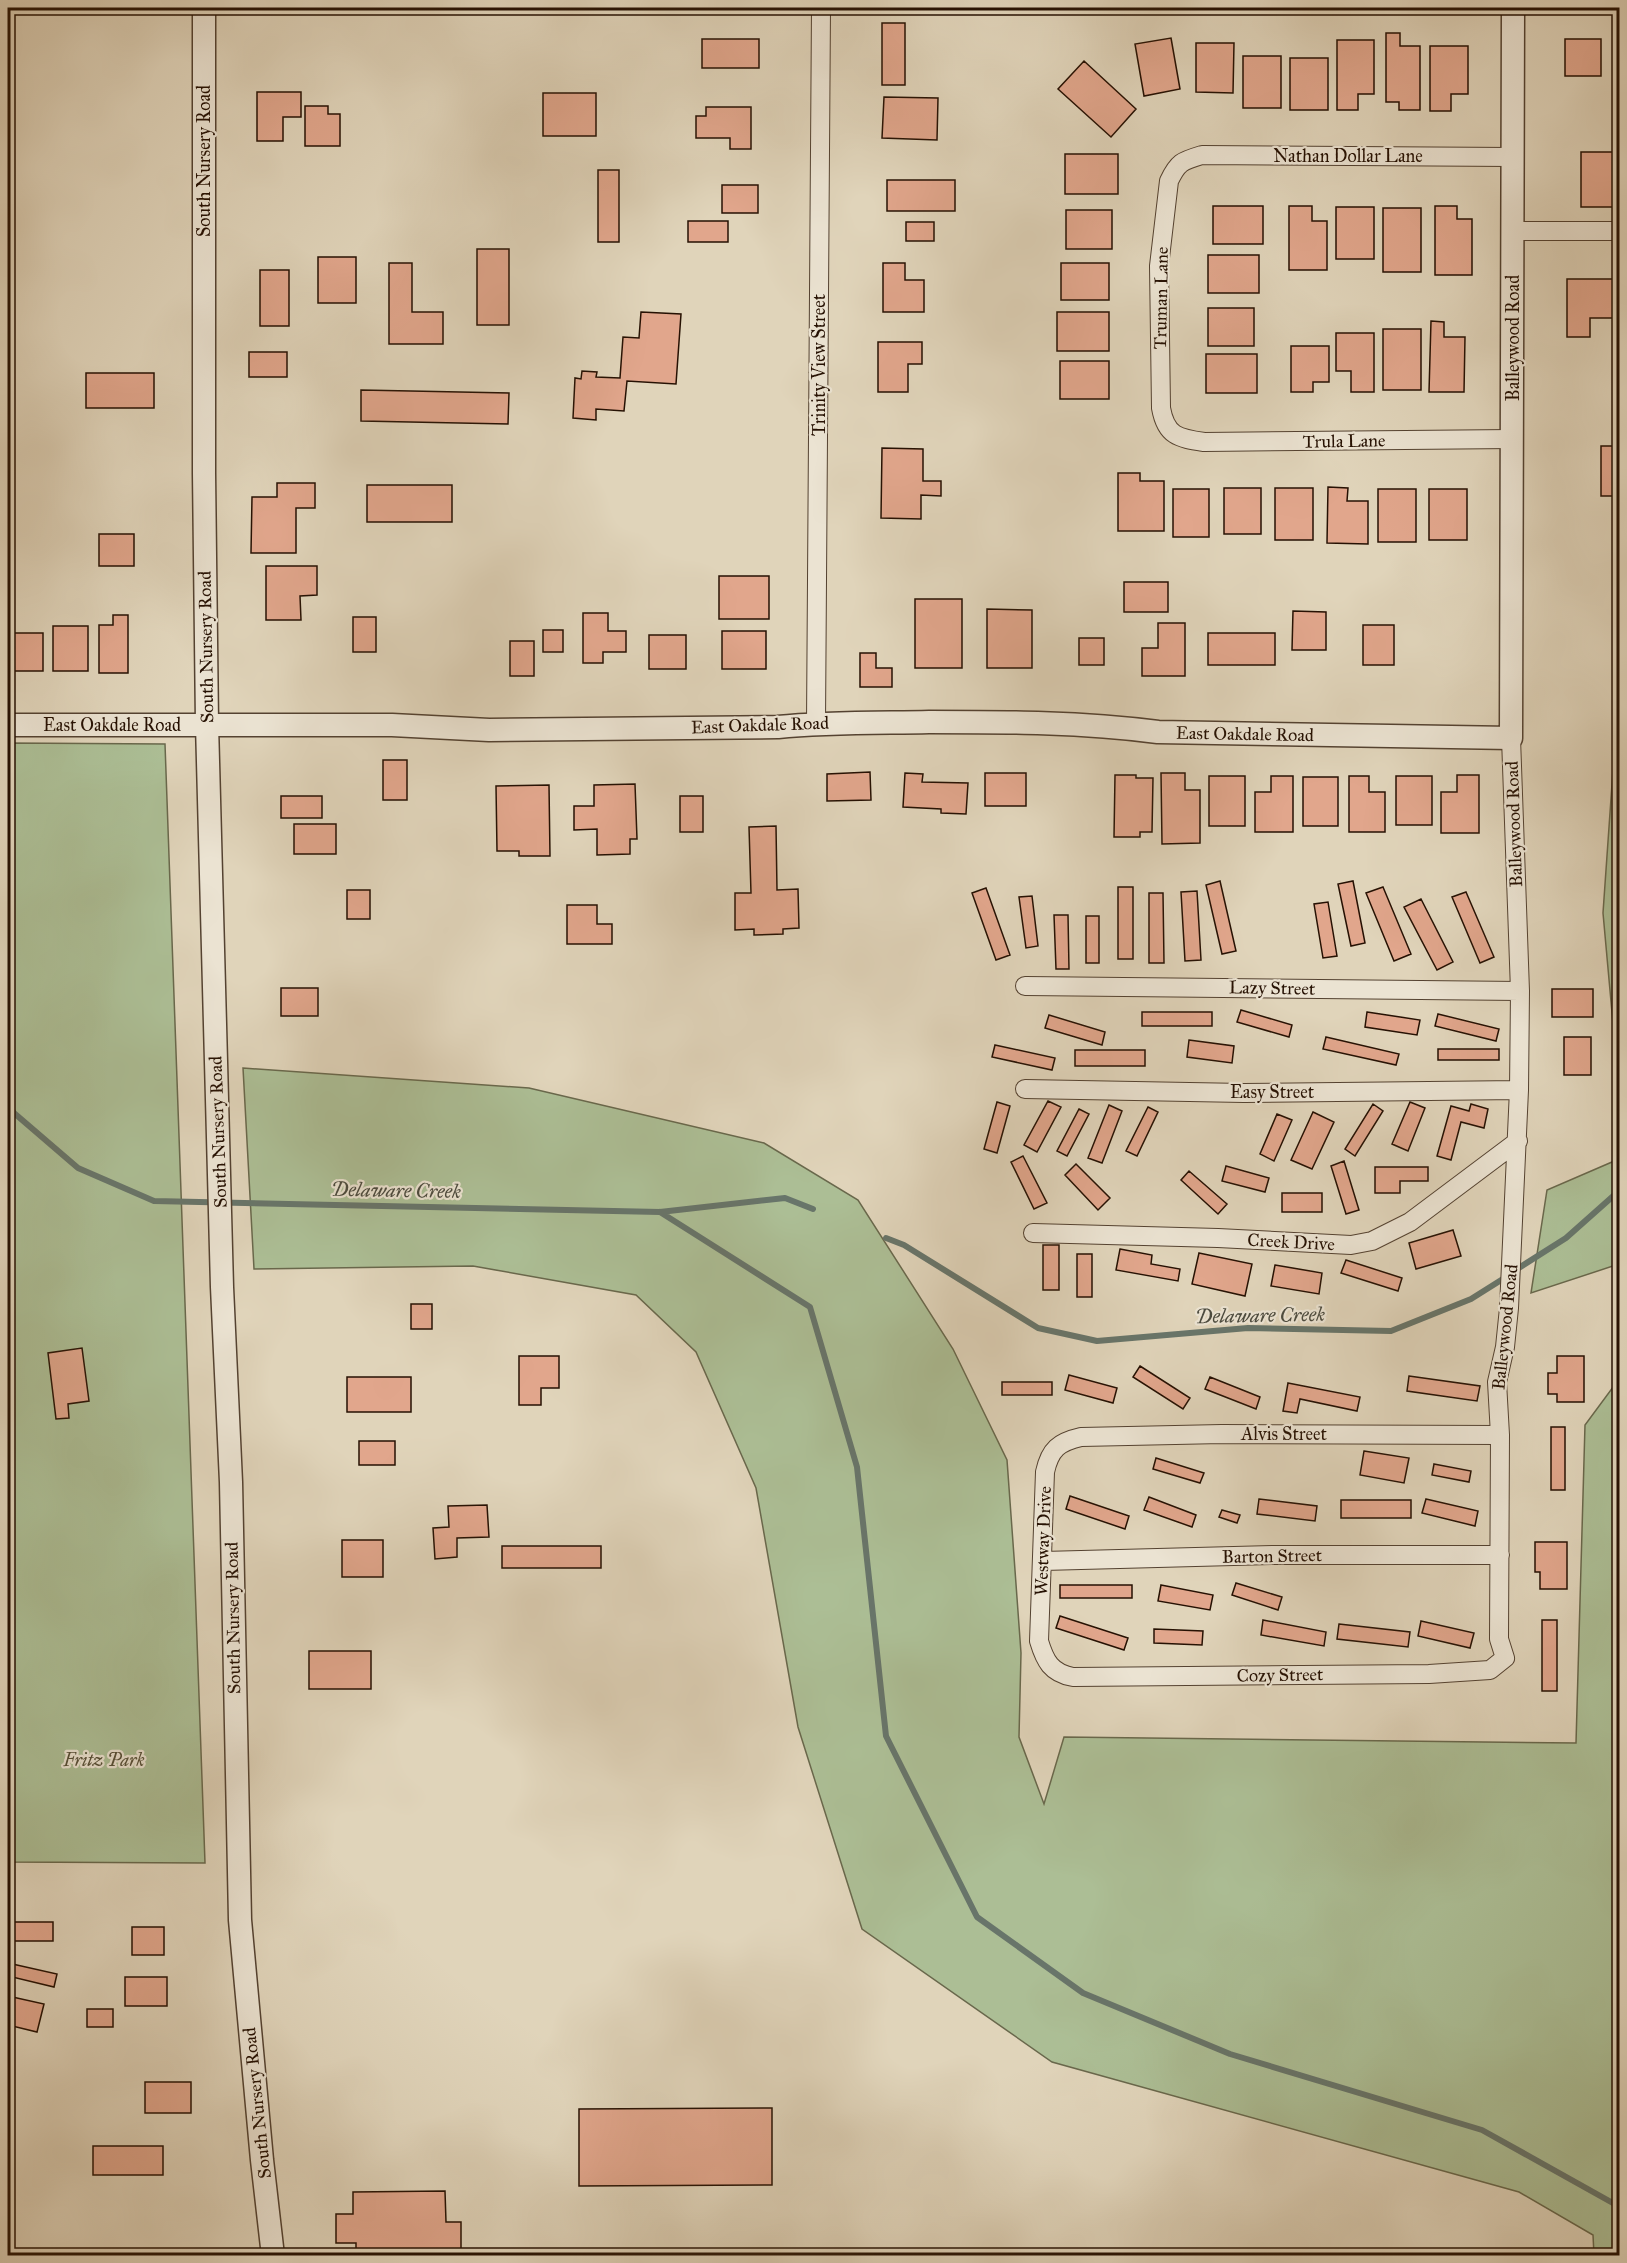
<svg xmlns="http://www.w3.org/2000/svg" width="1627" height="2263" viewBox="0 0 1627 2263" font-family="'IM FELL Great Primer',serif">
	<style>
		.green { fill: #acbe95; stroke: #69684c; stroke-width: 1.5 }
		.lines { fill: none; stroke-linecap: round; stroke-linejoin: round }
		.stream { stroke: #68756a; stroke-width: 6 }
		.building { fill: #e1a68c; stroke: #261103; stroke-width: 1.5 }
		.minor-casing { stroke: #544231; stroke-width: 20 }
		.tertiary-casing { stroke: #544231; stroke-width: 25 }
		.minor { stroke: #ebe3d2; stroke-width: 18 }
		.tertiary { stroke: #ebe3d2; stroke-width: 22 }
		.labels { text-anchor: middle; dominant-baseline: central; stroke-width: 4.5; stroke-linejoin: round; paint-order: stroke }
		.street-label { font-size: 18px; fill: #261103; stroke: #ebe3d2 }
		.park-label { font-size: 18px; font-style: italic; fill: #554e36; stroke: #ebe3d2 }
		.water-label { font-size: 20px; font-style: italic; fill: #4c4b3f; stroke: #ebe3d2 }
	</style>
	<rect width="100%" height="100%" fill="#e0d4ba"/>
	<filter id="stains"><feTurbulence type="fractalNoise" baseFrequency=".00333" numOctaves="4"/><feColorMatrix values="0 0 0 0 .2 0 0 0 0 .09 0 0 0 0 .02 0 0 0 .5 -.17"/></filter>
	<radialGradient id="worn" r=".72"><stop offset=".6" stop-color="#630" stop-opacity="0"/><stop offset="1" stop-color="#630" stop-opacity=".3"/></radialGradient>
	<!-- green -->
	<path class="green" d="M1616,727H1620L1619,1072L1617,1068L1603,913Z
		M8,743L165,744L205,1863L8,1862Z
		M243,1068L529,1088L764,1143L858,1200L953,1349L1007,1460L1021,1653L1019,1737L1044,1804L1064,1737L1576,1743L1585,1425L1619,1379V2255H1594L1593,2235L1519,2192L1052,2062L862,1929L798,1727L756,1488L696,1352L636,1295L473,1266L254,1269Z
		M1619,1159V1264L1531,1293L1547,1190Z"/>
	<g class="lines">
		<!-- stream -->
		<path class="stream" d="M8,1105L14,1113L78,1168L154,1201L660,1212L785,1198L813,1209
			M660,1212L810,1307L857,1467L886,1736L977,1917L1083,1993L1230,2054L1482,2130L1620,2207
			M886,1238L904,1245L1038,1328L1097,1341L1248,1328L1391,1331L1471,1299L1506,1277
			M1514,1271L1566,1238L1620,1190"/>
	</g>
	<!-- building -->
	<path class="building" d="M878,8H905V11L878,12Z
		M882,23H905V85H882Z
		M1386,33H1400V46H1420V110H1399V102H1386Z
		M1171,38L1180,89L1144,96L1135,44Z
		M702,39H759V68H702Z
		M1565,39H1601V76H1565Z
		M1337,40H1374V94H1358V110H1337Z
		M1196,43H1234L1233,93L1196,92Z
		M1430,46H1468V94H1451V111H1430Z
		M1243,56H1281V108H1243Z
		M1290,58H1328V110H1290Z
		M1084,61L1136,109L1111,137L1058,89Z
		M257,92H301V117H283V141H257Z
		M543,93H596V136H543Z
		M884,97L938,98L937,140L882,138Z
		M305,106H328V114H340V146H305Z
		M706,107H751V149H730V138H696V116H706Z
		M1581,152H1620V207H1581Z
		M1065,154H1118V194H1065Z
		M598,170H619V242H598Z
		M887,180H955V211H887Z
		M722,185H758V213H722Z
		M1213,206H1263V244H1213Z
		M1289,206H1312V221H1327V270H1289Z
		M1435,206H1457V219H1472V275H1435Z
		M1336,207H1374V259H1336Z
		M1383,208H1421V272H1383Z
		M1066,210H1112V249H1066Z
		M688,221H728V242H688Z
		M906,222H934V241H906Z
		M477,249H509V325H477Z
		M1208,255H1259V293H1208Z
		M318,257H356V303H318Z
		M389,263H412V312H443V344H389Z
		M883,263H905V280H924V312H883Z
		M1061,263H1109V300H1061Z
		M260,270H289V326H260Z
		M1567,279H1613V318H1590V337H1567Z
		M1208,308H1254V346H1208Z
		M641,312L681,314L676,384L627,381L624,411L596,409V420L573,418L575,378L581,379L582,371L597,372L596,377L620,378L623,337L639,338Z
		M1057,312H1109V351H1057Z
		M1431,321L1444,322V337H1465L1464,392H1429Z
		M1383,329H1421V390H1383Z
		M1336,333H1374V392H1351V371H1336Z
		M878,342H922V364H908V392H878Z
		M1291,346H1329V382H1313V392H1291Z
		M249,352H287V377H249Z
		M1206,354H1257V393H1206Z
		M1060,361H1109V399H1060Z
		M86,373H154V408H86Z
		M361,390L509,393L508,424L361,421Z
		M1601,446H1620V496H1601Z
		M882,448L923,449V481H941V496L921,495V519L881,518Z
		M1118,473H1140V481H1164V531H1118Z
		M277,483H315V508H296V553H251L252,497H277Z
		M367,485H452V522H367Z
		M1328,487L1348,488L1347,501H1368V544L1327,543Z
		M1224,488H1261V534H1224Z
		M1275,488H1313V540H1275Z
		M1173,489H1209V537H1173Z
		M1378,489H1416V542H1378Z
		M1429,489H1467V540H1429Z
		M99,534H134V566H99Z
		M266,566H317V595L300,596L301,620H266Z
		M719,576H769V619H719Z
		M1124,582H1168V612H1124Z
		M915,599H962V668H915Z
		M987,609L1032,610V668H987Z
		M1293,611L1326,612V650H1292Z
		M583,613H608V631H626V652H603V663H583Z
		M113,615H128V673H99V625H113Z
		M353,617H376V652H353Z
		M1158,623H1185V676H1142V648H1158Z
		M1363,625H1394V665H1363Z
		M53,626H88V671H53Z
		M543,630H563V652H543Z
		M722,631H766V669H722Z
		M10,633H43V671H10Z
		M1208,633H1275V665H1208Z
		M649,635H686V669H649Z
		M1079,638H1104V665H1079Z
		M510,641H534V676H510Z
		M860,653H876V668H892V687H860Z
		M383,760H407V800H383Z
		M870,772L871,800L827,801V774Z
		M905,773L923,774L922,782L968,783L966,814L941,813V809L903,807Z
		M985,773H1026V806H985Z
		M1161,773H1185V790H1200V843L1162,844Z
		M1115,775H1136V778H1153L1152,832H1140V837H1114Z
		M1457,775H1479V833H1441V792H1457Z
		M1209,776H1245V826H1209Z
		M1271,776H1293V832H1255V792H1271Z
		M1349,776H1369V792H1385V832H1349Z
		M1396,776H1432V825H1396Z
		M1303,777H1338V826H1303Z
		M635,784L637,839H630V854L597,855V829L574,830V806H594V785Z
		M549,785L550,856H519V851H497L496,786Z
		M281,796H322V818H281Z
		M680,796H703V832H680Z
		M294,824H336V854H294Z
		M776,826L777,890L798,889L799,928L783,929V934L754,935V929L735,930V893H751L749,827Z
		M1220,881L1236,951L1222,954L1206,885Z
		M1353,881L1365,943L1351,946L1338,884Z
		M1118,887H1133V959H1118Z
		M1383,887L1411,954L1394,961L1366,893Z
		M986,888L1010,955L996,960L972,893Z
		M347,890H370V919H347Z
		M1197,891L1201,960L1185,961L1181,892Z
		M1466,892L1494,957L1480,963L1452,897Z
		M1149,893H1163L1164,963H1149Z
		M1032,896L1038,946L1026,948L1019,897Z
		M1421,899L1453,962L1437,970L1404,907Z
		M1328,902L1337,956L1323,958L1314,904Z
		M567,905H597V924H612V944H567Z
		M1054,915H1068L1069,969H1056Z
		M1086,916H1099V963H1086Z
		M281,988H318V1016H281Z
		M1552,989H1593V1017H1552Z
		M1241,1010L1292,1025L1289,1037L1237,1022Z
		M1142,1012H1212V1026H1142Z
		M1367,1012L1420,1020L1417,1035L1365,1027Z
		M1438,1014L1499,1029L1496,1041L1435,1026Z
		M1049,1015L1105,1032L1102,1045L1045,1028Z
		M1326,1037L1399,1054L1396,1065L1323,1049Z
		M1564,1037H1591V1075H1564Z
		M1189,1040L1234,1046L1232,1063L1187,1057Z
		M995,1045L1055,1058L1052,1070L992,1057Z
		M1438,1049H1499V1060H1438Z
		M1075,1050H1145V1066H1075Z
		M1048,1101L1061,1107L1037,1152L1024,1145Z
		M997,1102L1010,1106L997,1153L984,1149Z
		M1410,1102L1425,1108L1408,1151L1392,1144Z
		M1373,1104L1383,1111L1355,1156L1345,1149Z
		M1471,1104L1488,1109L1484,1128L1461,1122L1451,1160L1437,1156L1451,1106L1469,1111Z
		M1109,1105L1122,1111L1102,1163L1088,1158Z
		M1148,1107L1158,1112L1137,1156L1126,1151Z
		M1079,1109L1089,1114L1067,1156L1057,1151Z
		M1313,1112L1334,1122L1312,1169L1291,1160Z
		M1277,1114L1292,1120L1274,1161L1260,1154Z
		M1023,1156L1047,1203L1034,1209L1011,1162Z
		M1344,1161L1359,1210L1346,1214L1331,1166Z
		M1076,1164L1110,1198L1098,1210L1065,1175Z
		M1226,1166L1269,1178L1265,1192L1222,1181Z
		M1375,1167H1428V1181H1400V1193H1375Z
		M1189,1171L1227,1204L1218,1214L1181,1180Z
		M1282,1193H1322V1212H1282Z
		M1453,1230L1461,1256L1416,1269L1409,1243Z
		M1043,1245H1059V1290H1043Z
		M1120,1249L1152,1255L1151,1264L1180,1269L1178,1281L1116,1270Z
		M1199,1253L1252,1264L1245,1296L1192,1284Z
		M1077,1254H1092V1297H1077Z
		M1346,1260L1402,1278L1398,1291L1341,1273Z
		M1275,1265L1322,1273L1319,1294L1271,1286Z
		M411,1304H432V1329H411Z
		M82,1348L89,1401L68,1404L69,1418L56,1419L48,1353Z
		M519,1356H559V1388H541V1405H519Z
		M1557,1356H1584V1402H1557V1394H1548V1373H1557Z
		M1140,1366L1190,1398L1183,1409L1133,1377Z
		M1069,1375L1117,1388L1113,1403L1065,1390Z
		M1409,1376L1480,1386L1477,1401L1407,1391Z
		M347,1377H411V1412H347Z
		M1210,1377L1260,1397L1256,1409L1205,1389Z
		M1002,1382H1052V1395H1002Z
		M1288,1383L1360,1397L1357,1411L1300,1399L1297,1413L1283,1411Z
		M1551,1427H1565V1490H1551Z
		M359,1441H395V1465H359Z
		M1364,1451L1409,1458L1404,1483L1360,1475Z
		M1156,1458L1204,1473L1200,1483L1153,1469Z
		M1434,1464L1471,1471L1469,1482L1432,1475Z
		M1070,1496L1129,1516L1125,1529L1066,1509Z
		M1149,1497L1196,1515L1192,1527L1144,1510Z
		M1259,1499L1317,1506L1315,1521L1257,1514Z
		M1426,1499L1478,1511L1475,1526L1422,1513Z
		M1341,1500H1411V1518H1341Z
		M487,1505L489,1537L457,1538V1557L435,1559L433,1528L449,1527L448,1506Z
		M1222,1510L1240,1515L1237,1523L1219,1517Z
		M342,1540H383V1577H342Z
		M1535,1542H1567V1589H1540V1572H1535Z
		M502,1546H601V1568H502Z
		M1236,1583L1282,1597L1278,1610L1232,1595Z
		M1060,1585H1132V1598H1060Z
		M1161,1585L1213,1595L1210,1610L1158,1601Z
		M1060,1616L1128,1638L1124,1650L1056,1628Z
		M1263,1620L1326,1632L1324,1646L1261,1635Z
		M1542,1620H1557V1691H1542Z
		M1421,1621L1474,1633L1470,1648L1418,1636Z
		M1339,1624L1410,1632L1408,1647L1337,1639Z
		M1154,1629L1203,1631L1202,1645L1154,1643Z
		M309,1651H371V1689H309Z
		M8,1922H53V1941H8Z
		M132,1927H164V1955H132Z
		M8,1963L57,1974L54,1987L8,1976Z
		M125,1977H167V2006H125Z
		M8,1996L44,2004L37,2032L8,2025Z
		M87,2009H113V2027H87Z
		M145,2082H191V2113H145Z
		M772,2108V2185L579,2186V2109Z
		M93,2146H163V2175H93Z
		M445,2191L446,2222H461V2256H356V2243H336V2214H353V2192Z"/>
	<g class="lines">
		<defs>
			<path id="minor" d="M1513,231H1620
				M1513,439L1204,442C1178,438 1166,436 1161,408L1159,266L1169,181C1178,162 1182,161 1202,155L1513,157
				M816,723L821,8
				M1025,986L1520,991
				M1025,1089L1244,1093L1519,1090
				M1033,1233L1218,1238L1351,1245L1372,1241L1410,1222L1518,1141
				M1500,1435L1222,1434L1081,1437C1059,1442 1050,1449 1045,1472L1039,1641C1045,1661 1051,1673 1073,1677L1429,1674L1490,1670L1505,1658L1499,1639L1500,1435L1497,1382L1505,1347L1509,1308L1519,1090L1520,991L1511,738
				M1043,1561L1272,1555H1500"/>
			<path id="tertiary" d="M204,8V473L207,724L222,1287L231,1482L240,1920L262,2160L273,2256
				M8,725H392L489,730L778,727C828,722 879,723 929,722C1007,722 1081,722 1158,732L1511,738L1513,8"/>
		</defs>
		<!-- minor casing -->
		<use href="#minor" class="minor-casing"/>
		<!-- tertiary casing -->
		<use href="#tertiary" class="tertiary-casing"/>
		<!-- minor -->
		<use href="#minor" class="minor"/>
		<!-- tertiary -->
		<use href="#tertiary" class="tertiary"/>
	</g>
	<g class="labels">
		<!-- street labels -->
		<g class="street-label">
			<text x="1348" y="156">Nathan Dollar Lane</text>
			<text transform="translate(204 161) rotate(-90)">South Nursery Road</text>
			<text transform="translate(1161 298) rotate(-89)">Truman Lane</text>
			<text transform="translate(1513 338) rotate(-90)">Balleywood Road</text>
			<text transform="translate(819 365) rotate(-90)">Trinity View Street</text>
			<text transform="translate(1344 441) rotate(-1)">Trula Lane</text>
			<text transform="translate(206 647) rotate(-91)">South Nursery Road</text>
			<text x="112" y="725">East Oakdale Road</text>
			<text transform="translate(760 725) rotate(-2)">East Oakdale Road</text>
			<text transform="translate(1245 734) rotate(1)">East Oakdale Road</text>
			<text transform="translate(1514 824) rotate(-92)">Balleywood Road</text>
			<text transform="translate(1272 988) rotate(1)">Lazy Street</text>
			<text x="1272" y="1092">Easy Street</text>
			<text transform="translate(218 1132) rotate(-92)">South Nursery Road</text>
			<text transform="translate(1291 1242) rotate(3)">Creek Drive</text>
			<text transform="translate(1505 1327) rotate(-84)">Balleywood Road</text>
			<text x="1284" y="1434">Alvis Street</text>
			<text transform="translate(1043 1541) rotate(-88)">Westway Drive</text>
			<text transform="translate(1272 1556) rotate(-1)">Barton Street</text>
			<text transform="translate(233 1618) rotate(-91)">South Nursery Road</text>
			<text transform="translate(1280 1675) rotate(-1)">Cozy Street</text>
			<text transform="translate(257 2103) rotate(-96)">South Nursery Road</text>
		</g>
		<!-- park labels -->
		<g class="park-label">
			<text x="104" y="1760">Fritz Park</text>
		</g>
		<!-- water labels -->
		<g class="water-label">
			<text transform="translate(396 1190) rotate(1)">Delaware Creek</text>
			<text transform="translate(1260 1315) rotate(-1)">Delaware Creek</text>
		</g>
	</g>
	<!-- margin -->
	<rect width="1627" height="2263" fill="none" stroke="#e0d4ba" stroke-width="30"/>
	<rect x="9" y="9" width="1609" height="2245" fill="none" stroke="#261103" stroke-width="3"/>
	<rect x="15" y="15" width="1597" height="2233" fill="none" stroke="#261103" stroke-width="1.5"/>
	<rect width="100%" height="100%" filter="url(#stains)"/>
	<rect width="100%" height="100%" fill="url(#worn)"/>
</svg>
